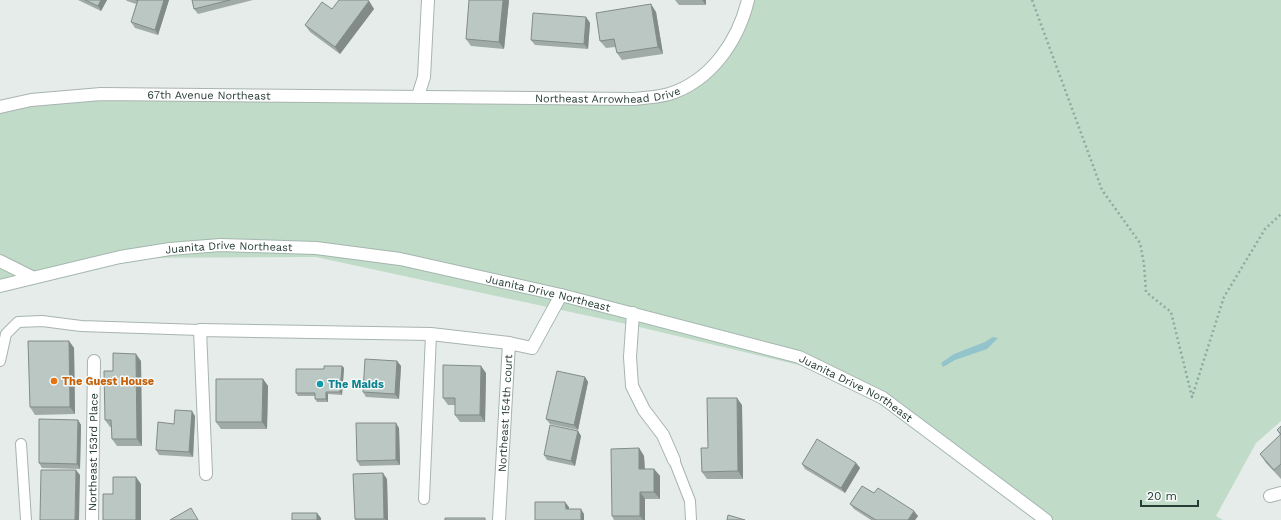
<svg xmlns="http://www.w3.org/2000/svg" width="1281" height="520" viewBox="0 0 1281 520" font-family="'Work Sans',sans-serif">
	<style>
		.green { fill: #c0dbc7 }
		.water { fill: #93c3cb }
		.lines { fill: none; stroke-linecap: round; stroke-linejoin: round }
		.lane-casing { stroke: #a8b4b0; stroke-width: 12 }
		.street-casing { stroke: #a8b4b0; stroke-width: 14 }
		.secondary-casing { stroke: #a4b7b0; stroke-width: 14 }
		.path { stroke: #89aca1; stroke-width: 2.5; stroke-dasharray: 2 3; stroke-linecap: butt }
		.lane { stroke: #fff; stroke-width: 10 }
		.street { stroke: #fff; stroke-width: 12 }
		.secondary { stroke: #fff; stroke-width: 12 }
		.wall { fill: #a0aba7 }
		.shaded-wall { fill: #828b88 }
		.building { fill: #bac7c2; stroke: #828b88 }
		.food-dot { fill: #e8710a; stroke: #f5f9f7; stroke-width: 1.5 }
		.culture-dot { fill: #0f9aa8; stroke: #f5f9f7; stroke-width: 1.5 }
		.labels { text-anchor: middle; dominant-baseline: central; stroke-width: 3; stroke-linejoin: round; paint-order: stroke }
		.street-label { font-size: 11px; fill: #263c36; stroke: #f5f9f7 }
		.food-label { font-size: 11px; font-weight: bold; fill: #c56008; stroke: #f5f9f7; text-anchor: start }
		.culture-label { font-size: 11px; font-weight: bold; fill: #0d838f; stroke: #f5f9f7; text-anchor: start }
	</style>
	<rect width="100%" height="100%" fill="#e5ece9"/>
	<!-- green -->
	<path class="green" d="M748,0H1281V421L1256,443L1216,516L1223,520H1046L883,398L799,365L631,325L316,257L121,258L0,287V107L31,100L669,94L717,62Z"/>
	<!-- water -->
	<path class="water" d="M993,337L998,338L987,349L955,360L943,367L941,363L954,354L985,342Z"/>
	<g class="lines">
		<defs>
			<path id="lane" d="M0,361L6,334L18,322L42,321L81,326L200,330
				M21,444L26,520
				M674,460L690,501L691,520
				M424,499L431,334"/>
			<g id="street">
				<path d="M418,96L424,77L428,0"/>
				<path id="s1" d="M0,107L31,100L101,94L633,99C644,98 658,97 669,94C711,81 738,41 748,0"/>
				<path d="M0,261L32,277"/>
				<path d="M633,313L630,357L632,386L644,410L663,435L674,460"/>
				<path d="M206,474L200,330L431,334L509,343"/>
				<path d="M1270,496L1281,493"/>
				<path id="s2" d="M92,520L94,361"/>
				<path id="s3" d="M499,520L509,343L532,348L561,295"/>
			</g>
			<g id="secondary">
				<path id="s4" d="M0,286L120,257L170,249L220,245L316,248L400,259L561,295L799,357L883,398L1046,520"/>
			</g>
		</defs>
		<!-- lane casing -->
		<use href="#lane" class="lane-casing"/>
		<!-- street casing -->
		<use href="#street" class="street-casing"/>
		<!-- secondary casing -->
		<use href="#secondary" class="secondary-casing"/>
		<!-- path -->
		<path class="path" d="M1032,0L1102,190L1140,243L1144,264L1146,292L1171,312L1192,397L1224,297L1265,229L1281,214"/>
		<!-- lane -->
		<use href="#lane" class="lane"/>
		<!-- street -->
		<use href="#street" class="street"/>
		<!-- secondary -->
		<use href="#secondary" class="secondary"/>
	</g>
	<!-- wall -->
	<path class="wall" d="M78,0H107L101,11Z
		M126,0H169L158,35L135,28L131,22L136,4L127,1Z
		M192,0H253L198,14L194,9Z
		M509,0L504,49L471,46L466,39Z
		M675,0H706V5H679Z
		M369,1L374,9L340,54L310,32L305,25L332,9Z
		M656,12L663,54L622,60L617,53L615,47L606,48L600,41Z
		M586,17L590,23L588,49L535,45L531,40Z
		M69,341L74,348L75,414L35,415L30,407Z
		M141,361L142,446H117L112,439L111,427H110L105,420L113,371Z
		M397,361L401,366L399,399L366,397L363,392Z
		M342,366L344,368L342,395L328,394V402H317L315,399V396H298L296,393L324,369Z
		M486,373L485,422H460L455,415V405H448L443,398Z
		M585,377L588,382L578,430L550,424L546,419Z
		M263,379L268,386L267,429H221L216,422Z
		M742,405L743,479H707L702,472Z
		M195,416L193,457L159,455L156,450L174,424Z
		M78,420L81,425L80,469L42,468L39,463Z
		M1281,426V479L1266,463L1260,454L1280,435L1277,430Z
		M399,428L400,465L360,466L357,461Z
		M578,431L581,436L575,466L547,460L544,455Z
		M639,448L644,456L645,469H654L660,476V499H645V520H614L612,516Z
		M856,463L860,468L845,493L805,469L802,464Z
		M387,479L388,520H355V519Z
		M874,493L918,516L915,520H871L854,509L850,504Z"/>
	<!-- shaded-wall -->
	<path class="shaded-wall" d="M101,0H107L101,11L98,6Z
		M164,0H169L158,35L155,30Z
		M503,0H509L504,49L499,42Z
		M702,0H706V5Z
		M369,1L374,9L340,54L335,47Z
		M651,4L656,12L663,54L658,47Z
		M586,17L590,23L588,49L584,44Z
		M69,341L74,348L75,414L70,407Z
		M136,354L141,361L142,446L137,439Z
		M397,361L401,366L399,399L395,394Z
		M342,366L344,368L342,395L340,392Z
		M481,366L486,373L485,422L480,415Z
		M585,377L588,382L578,430L574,425Z
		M263,379L268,386L267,429L262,422Z
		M326,392L328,394V402L326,399Z
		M737,398L742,405L743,479L738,471Z
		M192,411L195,416L193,457L189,452Z
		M78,420L81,425L80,469L77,464Z
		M396,423L399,428L400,465L396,460Z
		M578,431L581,436L575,466L571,461Z
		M639,448L644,456L645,476L639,469Z
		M856,463L860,468L845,493L841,488Z
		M654,469L660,476V499L654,492Z
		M76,470L80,475L79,520H75Z
		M383,473L387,479L388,520H386L384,519Z
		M136,477L141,484V520H136Z
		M640,492L645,499V520H643L640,516Z
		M565,502L569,507V514L566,509Z
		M581,509L584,514V520H581Z
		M914,511L918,516L915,520H908Z
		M317,513L321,518V520H317Z"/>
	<!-- building -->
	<path class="building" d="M85,0H101L98,6Z
		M136,0H164L155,30L131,22L138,0Z
		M192,0H230L194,9Z
		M339,0H367L369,1L335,47L305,25L322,2L332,9Z
		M469,0H503L499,42L466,39Z
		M651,4L658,47L617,53L614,39L600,41L596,13Z
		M533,13L586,17L584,44L531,40Z
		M28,341H69L70,407H30Z
		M113,353L136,354L137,439H112L111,420H105L104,371H113Z
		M365,359L397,361L395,394L363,392Z
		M443,365L481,366L480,415H455V398H443Z
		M324,366H342L340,392H326V399H315V393H296V369H324Z
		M557,371L585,377L574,425L546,419Z
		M216,379H263L262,422H216Z
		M707,398H737L738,471L702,472L701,448H708Z
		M175,410L192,411L189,452L156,450L158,422L174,424Z
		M39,419L78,420L77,464L39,463Z
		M356,423H396V460L357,461Z
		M550,425L578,431L571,461L544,455Z
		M1281,426V464L1274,470L1260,454L1281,434L1277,430Z
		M817,439L856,463L841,488L802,464Z
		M639,448V469H654V492H640V516H612L611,449Z
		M41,470H76L75,520H40Z
		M383,473L384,519H355L353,474Z
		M113,477H136V520H103V494H113Z
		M862,486L874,493L878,488L914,511L908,520H876L850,504Z
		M535,502H565L566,509H581V520H535Z
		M191,508L198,520H170Z
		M292,513H317V520H292Z
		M728,515L745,520H727Z
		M445,518H485V520H445Z"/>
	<!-- markers -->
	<circle class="food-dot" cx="54" cy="381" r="4"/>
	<circle class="culture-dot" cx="320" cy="384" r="4"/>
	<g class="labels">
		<!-- street labels -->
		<g class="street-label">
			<text stroke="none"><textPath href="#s1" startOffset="609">Northeast Arrowhead Drive</textPath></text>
			<text stroke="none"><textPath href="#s1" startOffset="210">67th Avenue Northeast</textPath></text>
			<text stroke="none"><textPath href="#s4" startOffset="233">Juanita Drive Northeast</textPath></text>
			<text stroke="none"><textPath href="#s4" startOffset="557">Juanita Drive Northeast</textPath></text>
			<text stroke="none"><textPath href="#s4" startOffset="881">Juanita Drive Northeast</textPath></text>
			<text stroke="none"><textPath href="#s3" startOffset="107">Northeast 154th court</textPath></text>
			<text stroke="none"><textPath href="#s2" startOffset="68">Northeast 153rd Place</textPath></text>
		</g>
		<!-- food labels -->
		<g class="food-label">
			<text x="62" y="381">The Guest House</text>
		</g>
		<!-- culture labels -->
		<g class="culture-label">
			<text x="328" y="384">The Maids</text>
		</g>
	</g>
	<!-- scale -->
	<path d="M1141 500v6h57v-6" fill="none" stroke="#263c36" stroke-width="2"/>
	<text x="1147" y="500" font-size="12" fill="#263c36" stroke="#f5f9f7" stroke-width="3" paint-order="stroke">20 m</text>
</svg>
